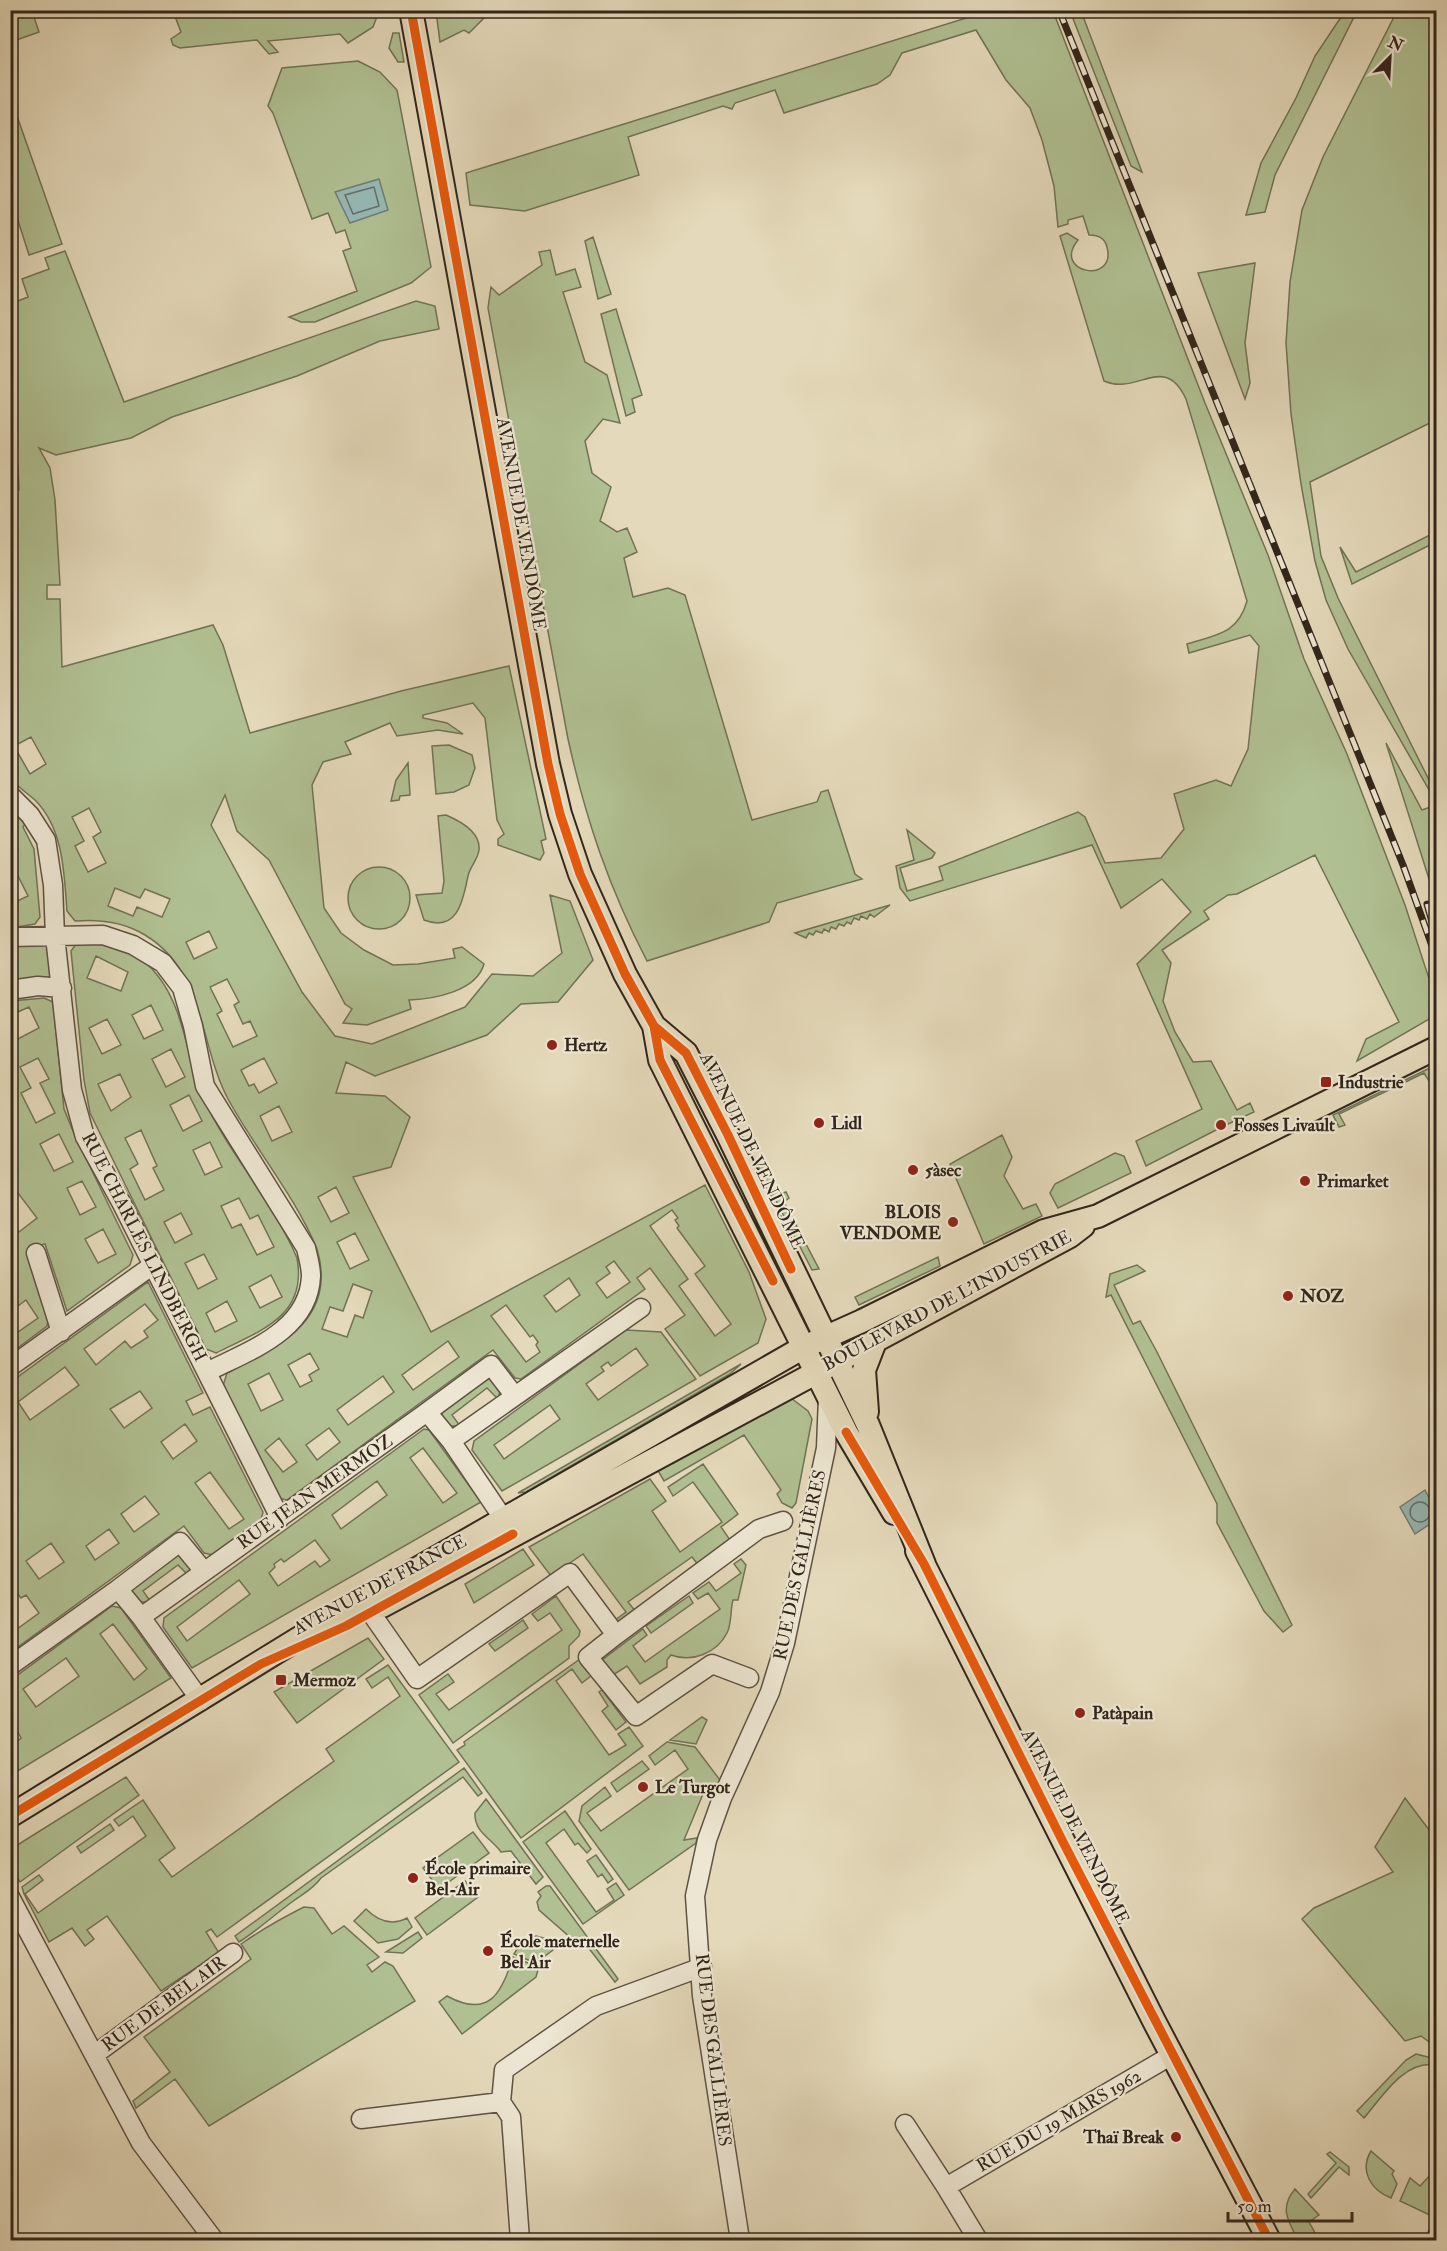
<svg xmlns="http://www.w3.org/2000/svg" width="1447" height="2251" viewBox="0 0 1447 2251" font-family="'IM FELL Double Pica',serif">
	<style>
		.green { fill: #b0c092; stroke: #717356; stroke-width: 1.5; fill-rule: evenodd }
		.water { fill: #97b9b6; stroke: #6f7e78; stroke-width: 1.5 }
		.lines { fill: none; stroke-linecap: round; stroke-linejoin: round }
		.shore { stroke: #647068; stroke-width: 1.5 }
		.minor-casing { stroke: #5e5343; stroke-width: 21 }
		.major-casing { stroke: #32261b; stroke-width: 26 }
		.minor { stroke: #ede6d2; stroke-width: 18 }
		.major { stroke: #e4d9ba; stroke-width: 22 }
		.rail-casing { stroke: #32261b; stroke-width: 7 }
		.rail { stroke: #ede6d2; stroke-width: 4.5; stroke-dasharray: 14; stroke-linecap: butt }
		.cycleway-casing { stroke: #ede6d2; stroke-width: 13 }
		.cycleway { stroke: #e8590c; stroke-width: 9 }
		.poi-dot { fill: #8f2418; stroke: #ede6d2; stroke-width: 2 }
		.labels { text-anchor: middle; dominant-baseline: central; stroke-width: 4.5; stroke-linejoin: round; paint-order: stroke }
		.street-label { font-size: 18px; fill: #32261b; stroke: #ede6d2 }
		.poi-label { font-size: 18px; font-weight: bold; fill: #32261b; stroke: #ede6d2; text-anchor: start }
	</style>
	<rect width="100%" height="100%" fill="#e4d9ba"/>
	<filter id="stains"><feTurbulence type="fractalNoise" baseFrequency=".00333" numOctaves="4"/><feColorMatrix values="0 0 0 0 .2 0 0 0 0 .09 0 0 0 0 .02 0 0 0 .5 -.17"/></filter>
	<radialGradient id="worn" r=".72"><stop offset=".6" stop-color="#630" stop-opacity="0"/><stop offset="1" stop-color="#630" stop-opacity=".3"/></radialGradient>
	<!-- green -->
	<path class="green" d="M992,10L1053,11L1205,403L1268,555L1304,659L1347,754L1405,905L1436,1000V1015L1357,1061L1366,1039L1399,1022L1315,855L1237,894L1228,895L1204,911L1209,919L1162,950L1171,963L1163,1001L1175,1032L1193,1062L1211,1061L1237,1110L1250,1103L1254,1112L1226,1125L1224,1121L1217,1124L1218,1129L1146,1166L1136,1141L1202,1109L1137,964L1191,912L1162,879L1121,908L1092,845L910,901L900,888L896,866L914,860L907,830L935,853L932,858L900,868L907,891L943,880L939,867L1078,812L1085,817L1105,863L1161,858L1184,829L1174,794L1216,780L1231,786L1248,749L1259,646L1250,635L1189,653L1187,644C1216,635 1238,634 1247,601L1186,399C1164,352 1138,396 1104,381L1060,236L1067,233L1078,240C1051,273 1117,285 1107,247C1105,238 1098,235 1089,235L1083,216L1068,220V224L1058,227L1054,186L1042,140L1030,108L1006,80L976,30L902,53L890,75L877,84L784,113L775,90L735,103L732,109L723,106L628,137L639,175L525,211L470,205L466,173Z
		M10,11H32L39,32L11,42Z
		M173,11V10L379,11L373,27L348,43L340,34L268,41L278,52L269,54L257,40L180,48L173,45L171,39L181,32Z
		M436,11V10L491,11L469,33L464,30L440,42Z
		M1070,11H1081L1142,172L1131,166Z
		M1345,11H1357L1275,175L1265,212L1246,215L1261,163L1296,98L1315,56Z
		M1397,11H1436V420L1310,482L1321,556L1338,598L1436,794V802L1348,649L1326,600L1315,561L1301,484L1291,414L1286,343L1290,282L1302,210L1323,157Z
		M393,33H399L404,62H398L389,48Z
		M358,61L380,72L397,90L431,267L411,283L315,322H301L289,317L357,291L343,251L351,248L345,230L336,233L328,213L312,219L273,113L268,106L282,68Z
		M11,99L62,244L29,255L16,214L11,215Z
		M593,237L611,294L598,299L585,241Z
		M550,250L556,275L575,269L581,287L563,292L585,362L607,375L620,423L603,419L585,441L592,473L611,487L600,521L617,532L627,528L637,552L624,558L633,597L668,588L685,595L752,820L817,802L821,792L828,790L855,874L862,879L777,903L769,922L647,961C609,888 586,820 568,739L488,308L491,287L499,295L542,265L539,252Z
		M65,251L124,402L416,301L435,306L439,329L380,341L297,376L172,417L131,438L56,455L39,448L50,468L55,500L60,585H47V599H60L62,667L213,625L223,645L250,733L401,691L509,666L546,839L541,841L544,853L540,860L498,845V839L504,834L497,820L485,718L473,703L423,715V718L447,723L463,734L438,730L397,736L390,723L345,742L351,754L323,762L312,785L324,908L341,933L364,950L393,965L418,964L455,958L453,949L462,947L484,964C476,992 433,999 409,1000L411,1009L367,1025L343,1023L352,1009L345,1004L269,860L237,831L225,795L211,825L302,992L335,1036L372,1044L465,1007L492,974L533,976L562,953L550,895L570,901L593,960L558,1002L521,1004L487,1035L375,1076L346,1062L336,1093L385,1096L410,1117L391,1167L353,1177L431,1332L705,1185L749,1272L766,1319L758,1343L700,1376L665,1329L685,1315L650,1268L637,1278L645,1289L521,1379L515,1378L493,1350L287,1500L278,1498L223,1386L227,1373C279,1346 338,1320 317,1249C295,1196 256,1150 228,1099C199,1044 205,971 145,935C124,922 100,919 75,921L67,911C64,874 64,829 35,800C27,793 18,787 11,779L10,542H14L15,519L11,518L10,490H19L18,466L10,465V304L28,297L22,279L49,269L45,258ZM31,737L46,764L30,774L14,746ZM89,808L101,832L93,837L106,863L88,872L75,846L84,841L72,817ZM115,888L140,898L145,889L170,899L162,917L137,907L133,916L108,906ZM209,931L217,948L194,959L186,942ZM227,979L239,1002L234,1005L243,1024L250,1021L257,1036L233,1047L217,1014L222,1011L210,987ZM264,1058L277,1083L259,1093L254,1084L249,1086L241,1070ZM279,1106L292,1132L272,1141L260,1116ZM336,1187L349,1213L331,1222L318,1197ZM672,1210L678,1218L675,1220L679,1226L677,1228L705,1266L695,1274L731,1324L715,1336L679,1286L688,1279L650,1226ZM355,1233L369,1260L350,1269L337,1242ZM614,1261L630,1282L607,1298L596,1283L610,1273L606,1267ZM569,1278L580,1295L556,1312L544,1296ZM353,1284L372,1291L363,1318L355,1315L347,1337L322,1329L330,1307L343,1311ZM506,1305L530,1337L533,1335L538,1342L536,1345L540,1352L526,1362L491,1316ZM448,1341L459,1357L413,1390L402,1375ZM310,1353L319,1369L309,1375L312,1381L300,1387L288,1365ZM269,1373L283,1400L261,1411L248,1384ZM383,1376L394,1392L348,1425L337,1410ZM329,1428L340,1442L317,1460L306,1445ZM279,1438L297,1462L283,1472L265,1450Z
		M1255,263L1245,343L1250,383L1245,399L1198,273Z
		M616,309L642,395L632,399L635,412L626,416L601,314Z
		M1436,532V542L1352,584L1340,547L1356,572Z
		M1386,743L1422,810L1436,805V901Z
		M449,745L472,755L475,768L469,785L454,792L436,794L432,746Z
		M408,763L410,795L400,796L399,800L391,801L396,780Z
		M11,809L25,824L23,827L34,849L40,917L35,924L11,928V904L28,896L16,872L11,875V854L18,850L11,834Z
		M446,815C460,821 481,832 479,850C478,859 470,867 468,876C463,900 458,933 424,920L416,895L442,893L444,881L438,816Z
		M348 898a31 31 0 1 1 62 0a31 31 0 1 1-62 0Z
		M890,905L874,917L870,914L867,919L861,916L859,920L854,918L851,924L847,922L844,926L839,924L836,929L831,927L829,932L824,929L822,933L816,931L813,935L809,933L806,938L795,933Z
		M48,943L52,976L36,981H11L10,944Z
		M77,943C107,943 139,950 158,976C185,1010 187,1061 204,1100C230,1155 273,1201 297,1258C308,1317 259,1331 216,1353L206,1349L90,1113L84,1080L71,951ZM96,956L128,972L121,991L87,978ZM151,1005L163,1030L144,1039L132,1015ZM107,1019L121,1045L102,1054L89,1028ZM171,1049L185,1077L166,1087L152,1059ZM120,1074L131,1097L111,1111L98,1084ZM189,1095L202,1121L183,1131L170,1105ZM141,1130L157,1166L153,1168L164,1190L145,1200L130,1169L138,1164L125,1138ZM210,1142L222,1167L205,1175L193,1150ZM239,1198L250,1219L258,1215L274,1247L257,1255L241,1224L232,1228L221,1206ZM181,1213L192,1234L175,1243L164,1222ZM204,1254L217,1279L198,1289L185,1263ZM271,1275L282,1297L260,1308L249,1287ZM227,1301L237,1321L215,1332L206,1313Z
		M44,998L53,1002L64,1109L75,1136L133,1255L130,1265L67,1311L45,1244L29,1248L49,1316L47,1326L11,1353V1331L15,1334L38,1318L26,1300L11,1311L10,1217L19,1232L37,1218L18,1193L11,1198L10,1043L39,1028L29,1007L11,1015V1001ZM38,1058L49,1079L40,1083L55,1113L36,1123L21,1093L31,1088L20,1067ZM59,1134L73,1162L54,1171L40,1144ZM82,1181L96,1207L80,1215L67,1188ZM103,1229L116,1254L98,1263L85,1239Z
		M1436,1065V1081L1431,1084L1424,1073L1339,1114L1345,1125L1339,1127L1333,1115Z
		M1002,1135L1012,1157L1004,1176L1023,1209L1036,1204L1042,1216L984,1244L950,1164Z
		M1115,1153L1124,1156L1131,1173L1058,1208L1050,1193L1055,1184Z
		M763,1161L780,1194L786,1192L789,1198L784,1202L819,1269L812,1270L757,1164Z
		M938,1257L940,1266L859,1305L855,1297Z
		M1137,1265L1145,1271L1114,1285L1133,1324L1140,1321L1157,1352L1292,1625L1283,1632L1264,1611L1217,1523V1504L1111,1295L1106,1297L1110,1274Z
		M148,1282L203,1393L186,1401L193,1415L210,1407L263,1512L261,1520L213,1555L204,1553L184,1526L11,1652L10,1620L17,1629L39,1613L26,1595L21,1598L17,1593L11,1598V1487L17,1482L11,1472V1382ZM145,1304L158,1320L144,1331L148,1337L131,1348L125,1341L96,1365L84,1349ZM65,1367L79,1385L30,1420L18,1402ZM140,1391L152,1408L124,1428L110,1409ZM185,1424L197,1441L173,1459L161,1442ZM210,1472L244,1519L229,1529L195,1483ZM145,1496L159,1514L134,1532L121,1514ZM109,1529L119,1543L95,1560L86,1546ZM51,1543L64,1562L39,1579L26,1561Z
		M626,1330L661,1332L696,1379L502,1491L472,1450L474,1441ZM636,1348L648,1365L598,1400L586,1384L604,1371L601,1367L608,1362L611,1366ZM550,1405L560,1419L504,1459L494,1445Z
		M741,1364L730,1374L526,1492L518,1493Z
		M486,1378H490L500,1391L498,1399L487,1388L452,1415L460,1426H449L442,1419V1411Z
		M791,1398L808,1411L812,1419L796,1503L792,1508L782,1503L777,1494L781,1490L744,1435L664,1481L657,1469Z
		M424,1429L429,1430L481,1502L192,1668L163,1627L164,1618ZM423,1448L457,1493L443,1503L410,1458ZM377,1481L387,1495L341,1529L332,1515ZM315,1540L330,1560L320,1567L315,1561L278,1586L269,1573L275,1567L274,1564L281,1559L284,1562ZM239,1580L250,1594L187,1641L177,1627Z
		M703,1464L738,1514L721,1527L732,1543L699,1566L692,1557L628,1602L636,1612L621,1621L615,1620L626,1612L583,1554L551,1576L529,1547L650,1479L666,1501L652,1511L680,1552L722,1522L693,1482L673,1496L668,1487Z
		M523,1549L534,1565L474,1603L465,1584Z
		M179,1553L192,1569L188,1575L178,1565L143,1591L151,1602H141L131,1590Z
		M741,1559L746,1565L738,1600H733C730,1610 732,1624 727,1633C717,1653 692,1663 671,1655L667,1660V1667L640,1684L627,1666L613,1675L602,1660L643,1629L647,1635L633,1646L645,1662L720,1609L708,1593L698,1599L693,1593L709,1582L716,1591L741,1573L734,1564Z
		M556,1596L580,1631L579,1636L569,1646V1658L453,1743L419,1695L448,1674L454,1682L436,1694L449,1710L562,1630L550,1613L538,1621L532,1614Z
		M689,1596L693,1603L651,1633L646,1626Z
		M112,1606L121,1608L171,1678L11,1775V1747L21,1738L11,1719V1680ZM113,1624L147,1669L134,1680L100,1634ZM66,1658L79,1676L36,1707L23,1689Z
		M523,1620L528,1628L495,1651L489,1644Z
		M368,1638L384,1659L297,1723L274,1692Z
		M580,1659L592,1675L582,1683L572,1669L556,1681L609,1755L626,1745L618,1734L629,1727L643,1746L521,1838L457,1750L465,1745L464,1742Z
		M388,1665L459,1762L217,1937L211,1929L206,1932L219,1953L161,1991L107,1916L87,1930L94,1939L85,1946L72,1928L49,1942L24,1894L22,1887L39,1875L43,1880L25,1894L38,1913L146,1836L133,1816L119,1826L114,1820L143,1800L175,1848L159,1860L172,1877L334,1761L326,1749L400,1696L388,1677L372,1688L366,1679Z
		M602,1690L626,1722L616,1730L602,1711L608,1706L599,1692Z
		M702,1717L707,1720L696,1744L670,1740Z
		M667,1742L695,1747L720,1780L715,1792L703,1794L684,1840L697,1838L696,1843L629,1890L579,1821L582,1806L605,1787L611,1796L587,1813L601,1831L688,1769L675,1750L655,1765L649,1756Z
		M642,1761L649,1769L617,1792L611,1783Z
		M464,1768L482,1793L478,1796L463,1777L321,1878C312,1890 304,1893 292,1902C274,1915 258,1930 239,1942L235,1936Z
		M126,1777L139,1795L20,1882L11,1865V1849Z
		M1405,1798L1436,1839V2047L1421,2036L1405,2041L1302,1919L1314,1908L1393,1872L1375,1847Z
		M486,1799L543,1877L536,1884L511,1851L501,1852C491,1838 474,1832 475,1813Z
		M565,1811L591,1849L587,1853L578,1843L575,1845L564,1829L546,1843L596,1912L614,1900L607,1889L616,1883L624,1895L583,1924L523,1842Z
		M110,1824L114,1830L81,1853L77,1847Z
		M473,1832L489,1853L439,1889L423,1868Z
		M596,1855L613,1879L608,1883L602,1874L598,1877L587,1861Z
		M465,1881L478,1897L427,1935L415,1918Z
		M546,1886H550L618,1979L615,1982L584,1942L579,1945L539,1910L537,1902L541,1896L538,1892Z
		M304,1907L314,1908L332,1934L344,1926L379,1957L367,1965L372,1972L385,1962L393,1966L415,2001L209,2126L175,2079L136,2108L133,2101L170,2072L144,2037L251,1959L241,1944C261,1930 282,1918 304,1907Z
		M366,1909C378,1921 392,1926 407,1918L412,1927L398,1939L378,1943L354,1921Z
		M418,1932L422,1938L403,1953L386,1952Z
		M536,1936L554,1941L550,1943L553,1950L541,1959L536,1977L462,2034L439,2002L447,1996C489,2019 502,1993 513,1957L533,1965V1962L514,1954L523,1940Z
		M1416,2054L1436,2059V2065C1405,2059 1382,2097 1364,2118L1357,2111L1406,2060Z
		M1371,2151L1394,2171L1392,2174L1397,2184L1391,2198C1371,2190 1359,2171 1371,2151Z
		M1330,2152L1349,2167V2175L1339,2167L1311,2198L1308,2194L1336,2163L1327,2154Z
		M1436,2169V2240H1425L1434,2217L1400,2201L1410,2178L1420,2186Z
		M1295,2189L1319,2215L1309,2222L1319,2240H1298C1288,2221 1279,2208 1295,2189Z"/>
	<!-- water -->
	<path class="water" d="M379,179L388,210L350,223L335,192Z
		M1425,1490L1436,1511V1520L1415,1534L1400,1507Z"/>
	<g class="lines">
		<!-- shore -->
		<path class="shore" d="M374,187L379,206L353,214L345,195Z
			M1410 1512a10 10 0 1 1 20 0a10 10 0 1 1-20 0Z"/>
		<defs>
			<path id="minor" d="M10,795L30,815L46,840L53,885L55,936L72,1090L85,1137L122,1204L280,1518
				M10,937L103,935L133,945L163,963L182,988L193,1026L205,1086L306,1248C308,1257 311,1267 311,1276C309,1331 248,1351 207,1372
				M10,990L38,986L62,988
				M36,1253L61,1332
				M10,1367L153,1265
				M451,1441L641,1308
				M511,1530L451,1441L427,1412L491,1365L514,1395
				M118,1589L180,1542L203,1570
				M362,1600L417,1679L570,1573L616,1635L588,1657L636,1716L712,1664L749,1678
				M141,1617L201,1701
				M616,1635L759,1529L783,1521
				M10,1666L118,1589L141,1617L427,1412
				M10,1897L141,2143L214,2240
				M94,2055L233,1953
				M361,2119L501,2102
				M905,2124L946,2187
				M520,2240L511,2117L501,2102L504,2070L596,2006L702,1967
				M740,2240L702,1996L695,1896L707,1840L722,1798L770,1692L785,1643L826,1448L828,1397
				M978,2240L946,2187L1172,2055"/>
			<path id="major" d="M411,10L548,764L560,814L580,874L625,974L654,1026L686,1053L728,1135L868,1425L924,1564
				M654,1026L660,1060L846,1432L894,1513
				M867,1412L864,1370L876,1339
				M917,1551L1154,2021L1269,2240
				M382,1606L1070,1236L1083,1226
				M10,1816L340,1613L804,1347L862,1321L1044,1231L1098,1216L1436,1048"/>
		</defs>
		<!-- minor casing -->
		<use href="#minor" class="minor-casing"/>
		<!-- major casing -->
		<use href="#major" class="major-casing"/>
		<!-- minor -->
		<use href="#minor" class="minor"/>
		<!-- major -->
		<use href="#major" class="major"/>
		<defs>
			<path id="rail" d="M1059,10L1403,865L1436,957
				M1427,904L1433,925"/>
		</defs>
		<!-- rail casing -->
		<use href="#rail" class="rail-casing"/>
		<!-- rail -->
		<use href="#rail" class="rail"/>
		<defs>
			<path id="cycleway" d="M411,10L548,764L560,814L580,874L625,974L654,1026L686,1053L728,1135L791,1269
				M654,1026L660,1060L773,1281
				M846,1432L924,1564L1063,1842L1269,2240
				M10,1816L261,1664L346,1626L513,1534"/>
		</defs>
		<!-- cycleway casing -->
		<use href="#cycleway" class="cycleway-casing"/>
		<!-- cycleway -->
		<use href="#cycleway" class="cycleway"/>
	</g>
	<!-- markers -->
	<g class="poi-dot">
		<circle cx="552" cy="1045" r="6"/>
		<rect x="1320" y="1076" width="12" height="12" rx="3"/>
		<circle cx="819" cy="1123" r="6"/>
		<circle cx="1221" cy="1125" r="6"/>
		<circle cx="913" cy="1170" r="6"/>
		<circle cx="1305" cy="1181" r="6"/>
		<circle cx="953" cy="1222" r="6"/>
		<circle cx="1288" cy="1296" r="6"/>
		<rect x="275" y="1674" width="12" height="12" rx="3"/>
		<circle cx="1080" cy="1713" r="6"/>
		<circle cx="643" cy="1787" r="6"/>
		<circle cx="413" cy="1878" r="6"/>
		<circle cx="488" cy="1951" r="6"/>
		<circle cx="1176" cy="2137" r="6"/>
	</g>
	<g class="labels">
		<!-- street labels -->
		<g class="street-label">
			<text transform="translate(521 524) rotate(80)">AVENUE DE VENDÔME</text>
			<text transform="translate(752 1151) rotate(64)">AVENUE DE VENDÔME</text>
			<text transform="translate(144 1247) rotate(63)">RUE CHARLES LINDBERGH</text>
			<text transform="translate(947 1301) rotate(-28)">BOULEVARD DE L'INDUSTRIE</text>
			<text transform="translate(315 1492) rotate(-35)">RUE JEAN MERMOZ</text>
			<text transform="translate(800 1565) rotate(-78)">RUE DES GALLIÈRES</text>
			<text transform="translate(380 1585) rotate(-28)">AVENUE DE FRANCE</text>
			<text transform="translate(1075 1827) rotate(63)">AVENUE DE VENDÔME</text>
			<text transform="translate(164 2004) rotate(-36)">RUE DE BEL AIR</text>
			<text transform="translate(713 2050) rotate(83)">RUE DES GALLIÈRES</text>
			<text transform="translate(1059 2121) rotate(-30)">RUE DU 19 MARS 1962</text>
		</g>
		<!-- poi labels -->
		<g class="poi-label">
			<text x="564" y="1045">Hertz</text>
			<text x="1338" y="1082">Industrie</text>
			<text x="831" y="1123">Lidl</text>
			<text x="1233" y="1125">Fosses Livault</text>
			<text x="925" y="1170">5àsec</text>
			<text x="1317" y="1181">Primarket</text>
			<text x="941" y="1212" text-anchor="end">BLOIS<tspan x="941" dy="21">VENDOME</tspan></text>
			<text x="1300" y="1296">NOZ</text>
			<text x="293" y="1680">Mermoz</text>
			<text x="1092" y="1713">Patàpain</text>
			<text x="655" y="1787">Le Turgot</text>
			<text x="425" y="1868">École primaire<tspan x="425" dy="21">Bel-Air</tspan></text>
			<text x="500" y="1941">École maternelle<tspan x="500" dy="21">Bel Air</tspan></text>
			<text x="1164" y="2137" text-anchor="end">Thaï Break</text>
		</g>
	</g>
	<!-- margin -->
	<rect width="1447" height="2251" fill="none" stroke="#e4d9ba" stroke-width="36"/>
	<rect x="12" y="12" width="1423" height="2227" fill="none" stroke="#32261b" stroke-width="3"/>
	<rect x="18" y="18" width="1411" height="2215" fill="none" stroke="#32261b" stroke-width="1.5"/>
	<!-- north arrow -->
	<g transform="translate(1390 57) rotate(24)" stroke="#ede6d2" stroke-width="4.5" paint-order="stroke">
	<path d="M0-4.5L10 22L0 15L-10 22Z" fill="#32261b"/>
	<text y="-9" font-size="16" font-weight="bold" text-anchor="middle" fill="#32261b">N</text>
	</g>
	<!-- scale -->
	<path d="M1228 2212v9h124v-9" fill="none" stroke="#32261b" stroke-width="3"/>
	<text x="1237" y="2212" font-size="18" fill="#32261b" stroke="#ede6d2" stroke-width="4.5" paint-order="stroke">50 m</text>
	<rect width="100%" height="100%" filter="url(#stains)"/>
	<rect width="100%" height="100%" fill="url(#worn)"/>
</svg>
